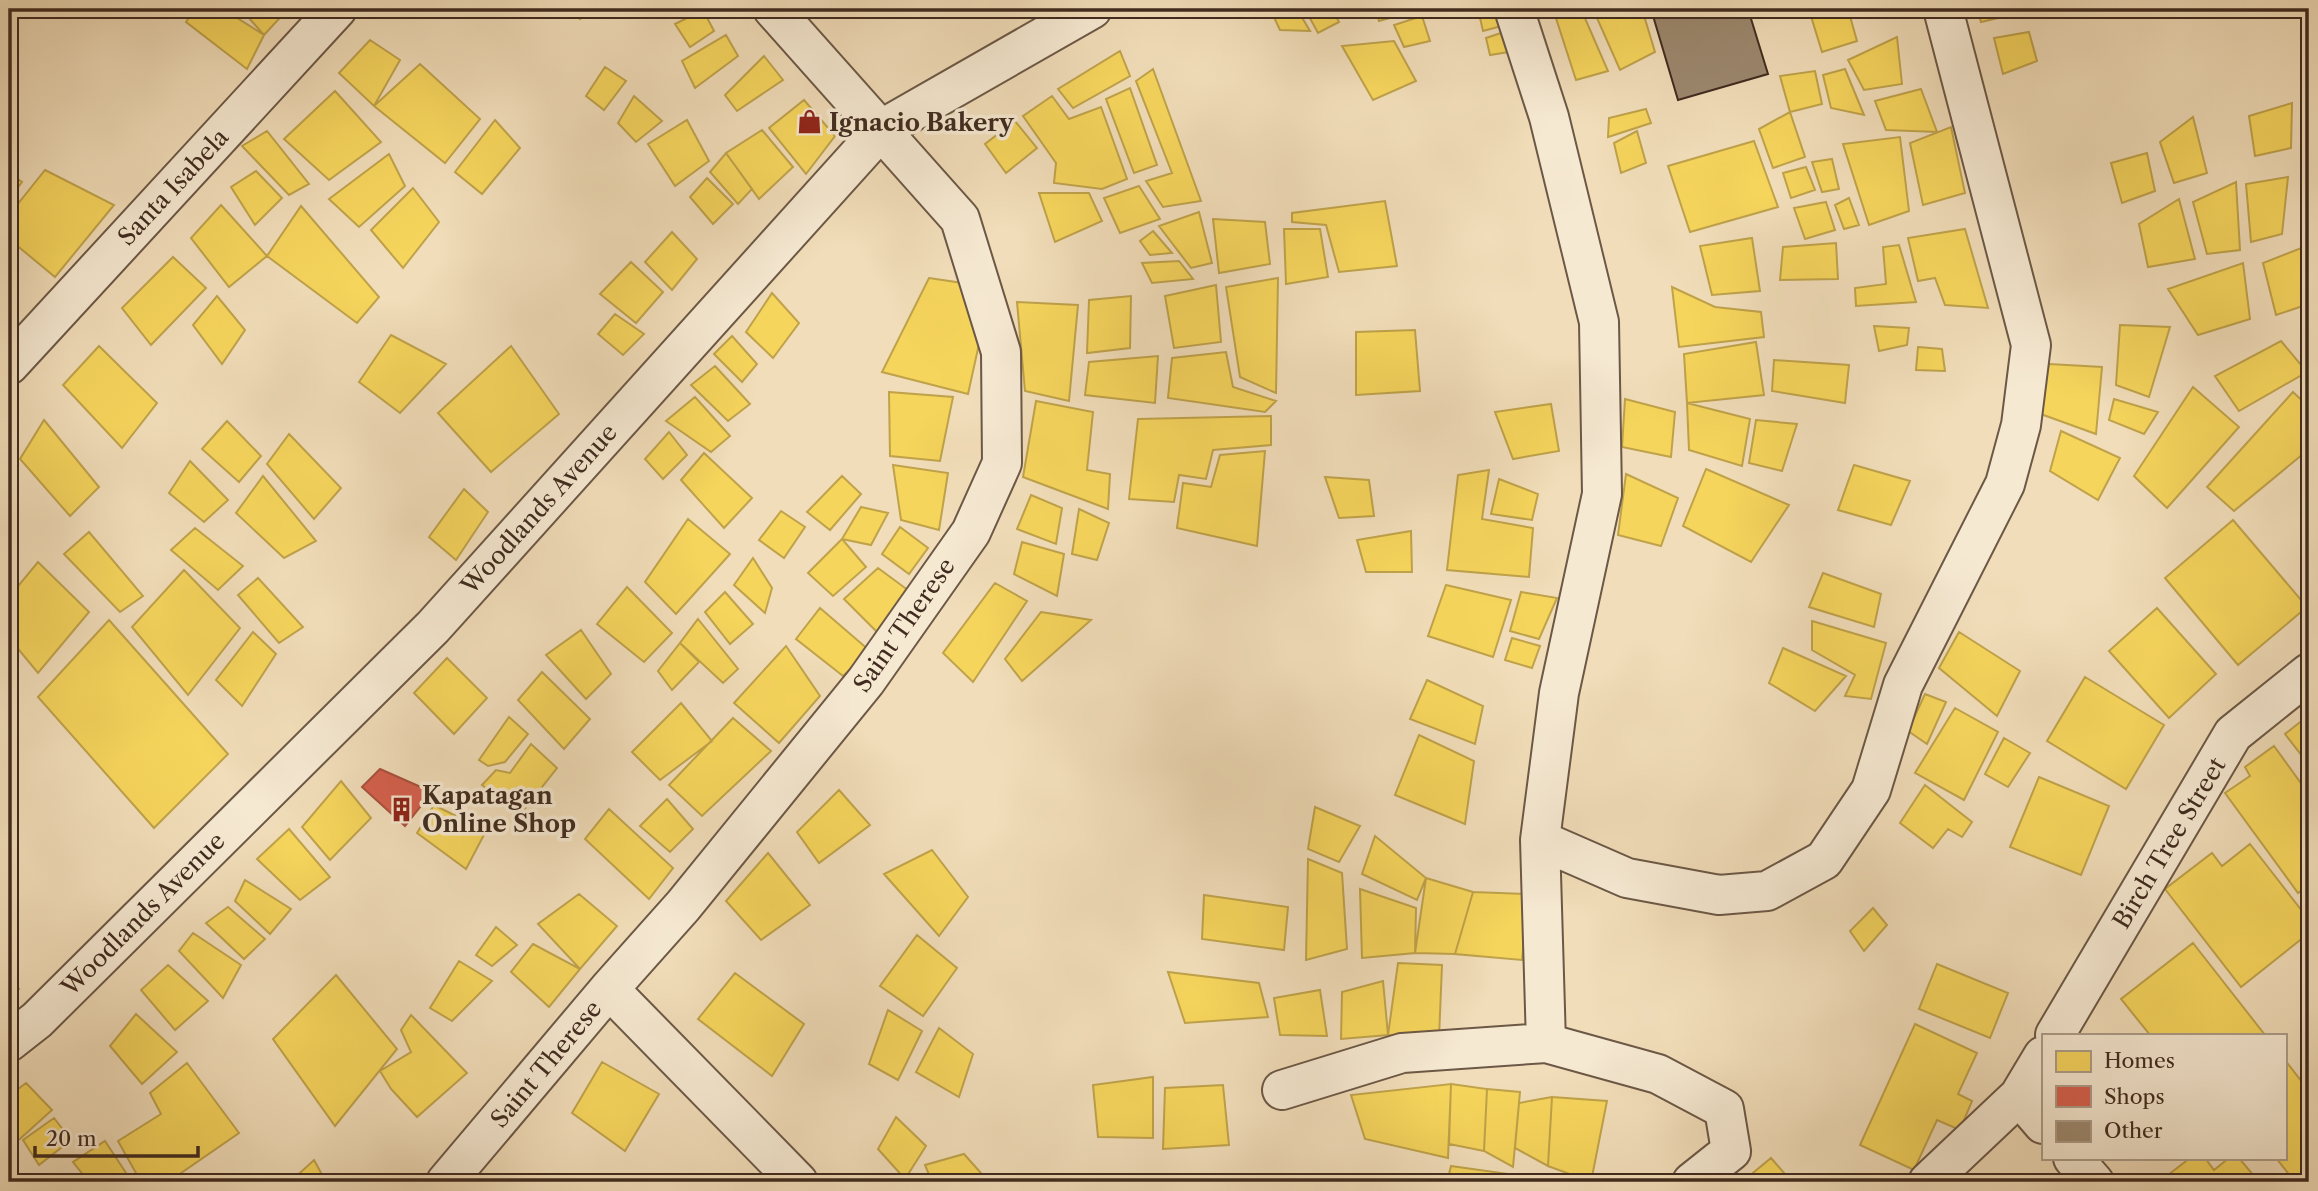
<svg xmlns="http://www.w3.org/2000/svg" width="2318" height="1191" viewBox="0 0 2318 1191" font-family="'Libre Caslon Text',serif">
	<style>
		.homes { fill: #f6d55c; stroke: #bfa24a; stroke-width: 2 }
		.shops { fill: #d6604d; stroke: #a9503f; stroke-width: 2 }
		.building { fill: #9c886f; stroke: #402b1f; stroke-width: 2 }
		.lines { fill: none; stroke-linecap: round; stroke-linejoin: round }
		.street-casing { stroke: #6c5846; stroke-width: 42 }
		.street { stroke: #f6e9d2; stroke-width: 38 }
		.labels { text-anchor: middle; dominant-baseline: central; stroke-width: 7; stroke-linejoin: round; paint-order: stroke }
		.poi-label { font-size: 24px; font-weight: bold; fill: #402b1f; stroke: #f6e9d2; text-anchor: start }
		.street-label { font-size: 24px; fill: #402b1f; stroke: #f6e9d2 }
	</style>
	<rect width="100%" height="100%" fill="#f1ddb9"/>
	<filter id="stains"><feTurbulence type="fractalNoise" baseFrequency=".00286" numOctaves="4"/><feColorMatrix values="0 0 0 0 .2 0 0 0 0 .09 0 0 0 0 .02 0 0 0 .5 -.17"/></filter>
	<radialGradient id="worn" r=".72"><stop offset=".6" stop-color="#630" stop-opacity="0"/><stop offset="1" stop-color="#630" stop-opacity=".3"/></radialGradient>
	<!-- homes -->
	<path class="homes" d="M195,9H223L264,35L247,69L186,22Z
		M241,9H288L264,35Z
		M573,9H594L580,19Z
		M1270,9H1297L1310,31L1280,30Z
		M1305,9H1332L1339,22L1318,33Z
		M1375,9H1419V10L1379,21Z
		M1478,9H1506L1509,24L1483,31Z
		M1553,9H1581L1608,71L1576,80Z
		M1593,9H1642L1655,52L1620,70Z
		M1820,9H1848L1857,41L1822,52L1810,13Z
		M1977,9H2037L1981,22Z
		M703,10L714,31L690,47L675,24Z
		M1422,16L1430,41L1404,47L1394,25Z
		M1510,30L1515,51L1490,55L1486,38Z
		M2029,32L2037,61L2003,74L1994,38Z
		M726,35L738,56L695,88L682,61Z
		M1897,37L1902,84L1864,90L1848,60Z
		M370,40L400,60L374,106L339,73Z
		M1394,41L1416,81L1373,100L1342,46Z
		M1120,51L1130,76L1073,108L1058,89Z
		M764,56L783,80L737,111L725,95Z
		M420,64L480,119L445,163L374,106Z
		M605,67L626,81L604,110L586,96Z
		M1153,69L1201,201L1163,207L1146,181L1172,173L1136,81Z
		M1845,69L1864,115L1831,108L1823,75Z
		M1815,71L1822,104L1790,112L1780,76Z
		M1130,88L1157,165L1134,173L1106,99Z
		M1921,89L1937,132L1886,130L1875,101Z
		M2309,89V124L2304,91Z
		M335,91L381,142L329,180L284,139Z
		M634,96L662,121L636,142L618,123Z
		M1052,96L1069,119L1101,107L1127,179L1102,189L1054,183L1056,163L1023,116Z
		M804,100L835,136L806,174L769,128Z
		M2292,103L2291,148L2255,156L2249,116Z
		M1646,109L1651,123L1608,137L1609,118Z
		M1790,112L1805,157L1773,168L1759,129Z
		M2193,117L2207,173L2174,183L2160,142Z
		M495,120L520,148L482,194L455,172Z
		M687,120L709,161L675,186L648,144Z
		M1015,121L1037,148L1006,173L985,144Z
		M1951,127L1965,193L1923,205L1910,143Z
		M762,130L793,167L759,199L726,153Z
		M267,131L309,184L289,195L242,146Z
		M1637,131L1646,163L1621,173L1614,143Z
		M1900,137L1909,211L1869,225L1843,144Z
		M1754,141L1778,207L1690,232L1668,166Z
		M726,153L752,189L738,204L710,172Z
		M2147,153L2155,191L2122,203L2111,163Z
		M389,154L405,186L359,227L329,199Z
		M1832,159L1839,189L1822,192L1812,162Z
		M1806,167L1815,190L1791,198L1783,173Z
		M45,170L114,205L55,277L9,239V215Z
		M256,171L282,198L255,225L231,187Z
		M9,173L22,182L9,199Z
		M2288,177L2282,234L2251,242L2246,184Z
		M707,178L733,204L713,224L690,197Z
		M2236,182L2240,250L2207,254L2193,202Z
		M1139,186L1160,219L1120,233L1104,198Z
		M413,188L439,222L403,268L371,230Z
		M1039,193H1089L1102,221L1055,242Z
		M1849,198L1859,225L1844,229L1835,205Z
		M2179,199L2195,259L2148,267L2139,224Z
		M1385,201L1397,266L1339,272L1326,225L1292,222V213Z
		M1826,202L1835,230L1805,239L1794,208Z
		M221,205L267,256L229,287L191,238Z
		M301,206L379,297L357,323L267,256Z
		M1199,212L1212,263L1191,268L1159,226Z
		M1213,219L1265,222L1270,264L1219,273Z
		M1284,229H1320L1328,277L1286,284Z
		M1965,229L1988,308L1945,305L1935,278L1918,281L1908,238Z
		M1153,231L1172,253L1150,255L1140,241Z
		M672,232L697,259L672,290L645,262Z
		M1752,238L1760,291L1712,295L1700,246Z
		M1836,243L1838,279L1780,280L1783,247Z
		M1899,245L1916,302L1856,306L1855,288L1886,284L1883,247Z
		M2309,245V304L2276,315L2263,263Z
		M173,257L206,288L151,345L122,308Z
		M1179,261L1193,279L1152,283L1142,263Z
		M631,262L663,292L636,323L600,294Z
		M2243,263L2250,319L2198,335L2168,289Z
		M929,278L969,284L979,344L968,394L882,372Z
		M1278,278L1276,393L1240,377L1226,287Z
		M1216,285L1221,342L1174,348L1165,296Z
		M1672,287L1715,307L1761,312L1764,337L1679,347Z
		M772,293L799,323L773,358L746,332Z
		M217,296L245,330L222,364L193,325Z
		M1131,296L1130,348L1087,353L1089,300Z
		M1017,302L1078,305L1069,401L1025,391Z
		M615,314L644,334L623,355L598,334Z
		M2120,325L2170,327L2149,397L2116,385Z
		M1874,326L1909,328L1907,345L1879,351Z
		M1415,330L1420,391L1356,395V332Z
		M391,335L446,364L400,413L359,382Z
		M732,336L757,364L742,382L714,354Z
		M2281,341L2307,372L2239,411L2215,376Z
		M1756,342L1764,395L1687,403L1684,354Z
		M99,346L157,403L122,448L63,385Z
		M511,346L559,414L491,472L438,413Z
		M1918,347L1942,349L1945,371L1916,370Z
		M1226,352L1233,387L1276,401L1265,412L1168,398L1172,358Z
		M1158,356L1155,403L1085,395L1089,362Z
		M1774,360L1849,365L1845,403L1772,391Z
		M2049,364L2102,367L2096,434L2038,413Z
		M715,366L750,404L728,421L691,385Z
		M2193,387L2239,427L2167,508L2134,476Z
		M889,392L953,397L940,461L890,456Z
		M2293,392L2309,407V449L2234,511L2207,487Z
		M695,397L730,436L711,452L666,421Z
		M1625,399L1675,412L1671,457L1622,447Z
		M2114,399L2158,412L2144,434L2109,420Z
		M1036,401L1093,412L1087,470L1110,474L1108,509L1023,477Z
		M1687,403L1750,419L1742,466L1689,450Z
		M1551,404L1559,451L1513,459L1495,412Z
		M1271,416V445L1213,450L1206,479L1179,475L1174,502L1129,499L1138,419Z
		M44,420L99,487L70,516L20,459Z
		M1756,420L1797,424L1782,471L1749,463Z
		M227,421L261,456L239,482L202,449Z
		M2061,431L2120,458L2098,500L2050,471Z
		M669,432L687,455L663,479L645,459Z
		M289,434L341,488L314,519L267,464Z
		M1265,451L1257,546L1177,528L1183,483L1211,487L1220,455Z
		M704,453L752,498L724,528L681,480Z
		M190,461L228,500L204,522L169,493Z
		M893,465L948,473L939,530L901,520Z
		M1854,465L1910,481L1891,525L1838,510Z
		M1706,469L1789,505L1751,562L1683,526Z
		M1489,470L1482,519L1533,528L1529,577L1447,570L1458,475Z
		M1626,474L1678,498L1661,546L1618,535Z
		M263,476L316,541L284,558L236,513Z
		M842,476L861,494L830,530L807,512Z
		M1325,477L1369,480L1374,516L1339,518Z
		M1499,479L1538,494L1532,520L1491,514Z
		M464,489L488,512L456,560L429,537Z
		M1031,495L1062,508L1056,544L1017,529Z
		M861,507L888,513L871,545L842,539Z
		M1079,509L1109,523L1097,560L1072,554Z
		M781,511L805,527L784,558L759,540Z
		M688,519L730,554L676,614L645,582Z
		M2233,520L2307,607L2238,665L2165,578Z
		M900,527L928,548L909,574L882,554Z
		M195,528L243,566L218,590L171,550Z
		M1411,531L1412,572H1366L1357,540Z
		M89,532L143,596L120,612L64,554Z
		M842,539L866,567L833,596L808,573Z
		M1022,542L1064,554L1057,596L1014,574Z
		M753,558L772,588L765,613L734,585Z
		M38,562L89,612L38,673L9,638V597Z
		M878,568L916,596L879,634L844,599Z
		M184,570L240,628L188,695L132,627Z
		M1823,573L1881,594L1874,627L1809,607Z
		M258,578L303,627L279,643L238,595Z
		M995,583L1027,601L973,682L943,653Z
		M1446,585L1511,600L1493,657L1428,636Z
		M627,587L672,633L644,662L597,624Z
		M725,592L753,624L730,644L705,612Z
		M1521,592L1557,598L1539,639L1510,631Z
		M820,608L870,651L843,676L796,639Z
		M2157,608L2216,674L2169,718L2109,651Z
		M1041,612L1091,620L1022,681L1005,659Z
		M698,619L738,669L723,683L680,643Z
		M109,620L228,754L154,828L38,697Z
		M1812,621L1886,643L1871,699L1845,696L1855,675L1812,650Z
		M581,630L611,674L586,699L546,655Z
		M253,632L276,654L242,706L216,680Z
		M1959,632L2020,671L1997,716L1939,668Z
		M1512,638L1540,646L1532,668L1505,660Z
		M680,643L699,662L672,690L658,671Z
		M786,646L820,696L779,743L734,703Z
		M1783,648L1846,676L1815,711L1769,683Z
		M447,658L487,698L454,734L414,693Z
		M542,672L590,719L564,749L518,700Z
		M2085,677L2164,725L2126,789L2047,741Z
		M1427,680L1483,706L1475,744L1410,719Z
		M1925,694L1946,702L1927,744L1908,731Z
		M681,703L712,741L660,780L632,752Z
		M1955,708L1998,732L1964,800L1915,773Z
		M2309,715V765L2285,734Z
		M509,717L528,734L505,762L488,766L479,760Z
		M733,718L771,751L702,816L669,785Z
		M1419,735L1474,761L1465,824L1395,795Z
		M2004,738L2030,753L2008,787L1985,774Z
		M531,744L557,768L519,816L482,785L496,770L510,773Z
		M2274,746L2303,786L2309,781V885L2298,893L2225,793L2250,776L2245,767Z
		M2039,777L2109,806L2081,875L2010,847Z
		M341,781L371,818L330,860L302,827Z
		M1925,785L1972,822L1962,837L1948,829L1933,848L1900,823Z
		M839,790L870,825L819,863L797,832Z
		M667,799L693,829L670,852L640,826Z
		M434,805L486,831L466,869L417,833Z
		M1315,807L1360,826L1339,862L1308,849Z
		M609,809L673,868L649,899L585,839Z
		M289,829L330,877L300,900L257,859Z
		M1375,836L1426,878L1417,900L1362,874Z
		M2250,844L2309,920V933L2241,987L2165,889L2212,853L2222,866Z
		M932,850L968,897L939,936L884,874Z
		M768,853L810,905L761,940L726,901Z
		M1308,859L1342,873L1347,949L1306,960Z
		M1426,878L1473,892L1455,954L1415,953Z
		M245,880L291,909L270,934L235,901Z
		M1360,889L1416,908L1415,953L1362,958Z
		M1473,892L1529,894L1522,960L1455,954Z
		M579,894L617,926L580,969L538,924Z
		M1204,895L1288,907L1284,950L1202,939Z
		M228,907L265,939L244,959L206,923Z
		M1873,908L1887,925L1864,951L1850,931Z
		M496,927L517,945L492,966L476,955Z
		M193,933L241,965L223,998L179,951Z
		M917,935L957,968L923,1016L880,986Z
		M2193,943L2265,1035H2150L2121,999Z
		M533,944L580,969L549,1007L511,972Z
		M459,961L492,981L452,1021L430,1008Z
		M1398,963L1442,965L1439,1038L1388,1035Z
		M1937,964L2008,993L1990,1038L1919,1009Z
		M168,965L208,1001L175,1030L141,990Z
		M1168,972L1259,983L1268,1017L1185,1023Z
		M735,973L804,1024L772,1076L698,1019Z
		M336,975L397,1049L335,1126L273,1039Z
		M9,977L19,989L9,995Z
		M1383,981L1388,1035L1341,1039L1342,992Z
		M1320,990L1327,1036L1280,1035L1274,998Z
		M888,1010L922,1031L898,1080L869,1064Z
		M136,1014L177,1052L142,1084L110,1046Z
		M411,1015L467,1073L417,1117L391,1089L380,1071L411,1052L401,1030Z
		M1915,1024L1977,1053L1958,1094L1972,1101L1960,1130L1937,1120L1914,1170L1860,1145Z
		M939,1028L973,1054L959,1097L916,1072Z
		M2285,1060L2309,1091V1182H2295L2276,1158H2285Z
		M602,1062L659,1094L625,1151L572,1113Z
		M187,1063L239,1133L168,1182H141L118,1141L161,1114L150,1093Z
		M1153,1077V1138L1098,1137L1093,1085Z
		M26,1083L52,1110L11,1147L9,1143V1096Z
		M1451,1084L1448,1158L1365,1139L1351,1095Z
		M1451,1084L1487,1089L1484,1151L1449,1144Z
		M1223,1085L1229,1145L1163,1149L1165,1088Z
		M1487,1089L1520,1092L1513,1167L1484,1151Z
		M1552,1097L1548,1166L1515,1148L1519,1103Z
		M1552,1097L1607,1101L1591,1182L1548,1166Z
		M896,1117L926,1146L905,1179L878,1149Z
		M54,1118L71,1140L39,1165L23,1140Z
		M105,1141L132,1182H89L73,1162Z
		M964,1154L989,1182H932L925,1165Z
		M1771,1158L1792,1182H1742Z
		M2190,1158H2205L2214,1170L2229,1158H2239L2259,1182H2159Z
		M314,1160L326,1182H290Z
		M1451,1166L1537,1178V1182H1447Z"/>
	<!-- shops -->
	<path class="shops" d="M380,769L432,792L405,826L362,787Z"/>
	<!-- building -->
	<path class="building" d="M1651,9H1748L1768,74L1678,100Z"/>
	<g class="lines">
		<defs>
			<path id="street" d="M1514,9L1549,117L1599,322L1602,494L1559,693L1540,840L1546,1043
				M9,365L337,9
				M1540,840L1627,878L1719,895L1767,891L1824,860L1871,790L1903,685L2005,484L2021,425L2031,345L1943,9
				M609,989L798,1182
				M2055,1035L2233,734L2309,673
				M9,1042L37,1020L433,627L882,129L1092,9
				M1282,1090L1402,1053L1546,1043L1658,1074L1724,1109L1731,1151L1692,1182
				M2019,1096L2043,1124
				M2073,1158L2094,1182
				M446,1182L609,989L683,906L866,681L971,532L1002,463L1001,352L960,219L773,9
				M1928,1182L2019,1096L2043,1056"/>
		</defs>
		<!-- street casing -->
		<use href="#street" class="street-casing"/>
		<!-- street -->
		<use href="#street" class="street"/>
	</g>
	<!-- icons -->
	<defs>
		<symbol id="shop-bare" viewBox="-9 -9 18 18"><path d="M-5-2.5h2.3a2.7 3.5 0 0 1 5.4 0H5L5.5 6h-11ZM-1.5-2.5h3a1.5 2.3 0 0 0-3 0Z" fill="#8f2418" stroke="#f6e9d2" stroke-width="2.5" paint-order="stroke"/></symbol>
		<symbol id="building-bare" viewBox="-9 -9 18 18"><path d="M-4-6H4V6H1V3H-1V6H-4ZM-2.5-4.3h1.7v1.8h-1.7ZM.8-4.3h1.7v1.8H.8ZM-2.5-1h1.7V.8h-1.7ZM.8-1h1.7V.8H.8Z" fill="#8f2418" stroke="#f6e9d2" stroke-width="2.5" paint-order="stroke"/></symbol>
	</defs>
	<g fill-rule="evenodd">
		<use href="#shop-bare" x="792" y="104" width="35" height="35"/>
		<use href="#building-bare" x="384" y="792" width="35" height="35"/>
	</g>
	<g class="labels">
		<!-- poi labels -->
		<g class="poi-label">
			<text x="829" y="122">Ignacio Bakery</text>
			<text x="422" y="795">Kapatagan<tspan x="422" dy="28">Online Shop</tspan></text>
		</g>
		<!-- street labels -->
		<g class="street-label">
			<text transform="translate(173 187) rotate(-47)">Santa Isabela</text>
			<text transform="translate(539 509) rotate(-48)">Woodlands Avenue</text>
			<text transform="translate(904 625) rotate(-55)">Saint Therese</text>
			<text transform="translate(2169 843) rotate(-59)">Birch Tree Street</text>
			<text transform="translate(143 914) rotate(-45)">Woodlands Avenue</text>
			<text transform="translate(546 1064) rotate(-50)">Saint Therese</text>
		</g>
	</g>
	<!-- margin -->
	<rect width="2318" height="1191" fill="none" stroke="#f1ddb9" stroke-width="35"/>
	<rect x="10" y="10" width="2297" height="1170" fill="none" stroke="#402b1f" stroke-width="3.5"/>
	<rect x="18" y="18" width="2283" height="1156" fill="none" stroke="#402b1f" stroke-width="2"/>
	<!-- legend -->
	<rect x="2042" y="1034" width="245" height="126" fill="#f6e9d2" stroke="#ad9d8a" stroke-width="2"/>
	<rect x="2056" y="1051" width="35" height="21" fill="#f6d55c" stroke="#ad9d8a" stroke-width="2"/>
	<text x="2104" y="1068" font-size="21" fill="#402b1f">Homes</text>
	<rect x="2056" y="1086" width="35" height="21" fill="#d6604d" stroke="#ad9d8a" stroke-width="2"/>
	<text x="2104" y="1104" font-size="21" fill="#402b1f">Shops</text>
	<rect x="2056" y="1121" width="35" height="21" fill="#9c886f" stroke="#ad9d8a" stroke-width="2"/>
	<text x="2104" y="1138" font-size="21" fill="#402b1f">Other</text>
	<!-- scale -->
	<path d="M35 1146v10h163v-10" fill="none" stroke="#402b1f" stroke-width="3.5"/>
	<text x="46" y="1146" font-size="21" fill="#402b1f" stroke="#f6e9d2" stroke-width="5" paint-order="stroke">20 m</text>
	<rect width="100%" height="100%" filter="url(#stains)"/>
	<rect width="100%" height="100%" fill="url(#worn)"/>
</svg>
